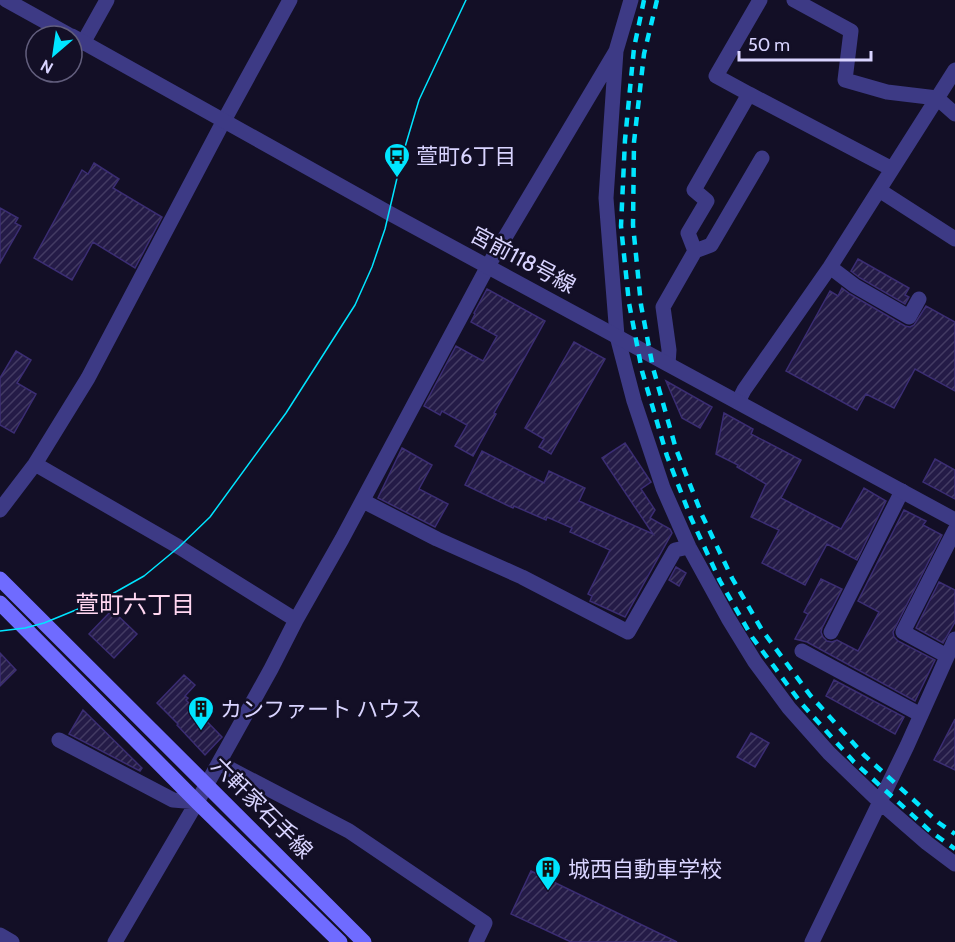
<svg xmlns="http://www.w3.org/2000/svg" width="955" height="942" viewBox="0 0 955 942" font-family="Cabin,'Noto Sans JP',sans-serif">
	<style>
		.building { fill: url(#building-hatch); stroke: #3b2d73; stroke-width: 1.5 }
		.lines { fill: none; stroke-linecap: round; stroke-linejoin: round }
		.minor { stroke: #3d3a85; stroke-width: 15 }
		.tertiary { stroke: #3d3a85; stroke-width: 15 }
		.secondary { stroke: #6f6bff; stroke-width: 15 }
		.tram { stroke: #00e5ff; stroke-width: 1.5 }
		.rail { stroke: #00e5ff; stroke-width: 4.5; stroke-dasharray: 9 8; stroke-linecap: butt }
		.labels { text-anchor: middle; dominant-baseline: central; stroke-width: 5; stroke-linejoin: round; paint-order: stroke }
		.poi-label { font-size: 22px; fill: #d9d4ff; stroke: #130f26; text-anchor: start }
		.street-label { font-size: 22px; fill: #d9d4ff; stroke: #130f26 }
		.neighbourhood-label { font-size: 24px; fill: #ffd6f0; stroke: #130f26 }
	</style>
	<defs>
		<pattern id="building-hatch" width="6" height="6" patternUnits="userSpaceOnUse" patternTransform="scale(1.5)"><rect width="6" height="6" fill="#241b47"/><path d="M-1 1l2-2M0 6l6-6M5 7l2-2" fill="none" stroke="#433b63"/></pattern>
	</defs>
	<rect width="100%" height="100%" fill="#130f26"/>
	<!-- building -->
	<path class="building" d="M94,163L119,179L113,188L162,217L135,268L93,242L72,280L34,258L82,170L88,174Z
		M0,208L18,218L15,223L21,226L0,263Z
		M858,259L909,288L905,295L909,297L905,304L860,278L851,271Z
		M842,288L850,294L905,326L910,327L914,325L926,306L955,322V391L915,369L894,408L866,394L857,410L786,371L830,291L838,296Z
		M487,289L545,321L494,413L496,414L473,456L455,446L467,425L442,411L440,415L424,406L456,346L483,361L497,336L471,322L475,314L474,313Z
		M574,342L605,359L551,454L539,447L544,439L525,428Z
		M16,351L31,360L17,383L36,394L14,433L0,425V378Z
		M666,381L712,407L700,428L682,418Z
		M724,413L753,429L751,434L801,460L781,498L841,529L864,488L886,501L857,560L827,544L805,585L762,563L779,530L751,517L766,484L737,467L738,465L716,454Z
		M625,443L651,482L641,489L655,510L650,518L670,529L672,533L625,617L590,601L592,596L588,594L610,550L570,532L572,528L547,517L546,520L514,506L513,508L465,485L482,451L544,483L549,471L585,488L579,501L653,534L602,458Z
		M402,448L432,465L419,489L448,504L435,527L378,498Z
		M935,459L955,470V499L923,482Z
		M904,510L926,521L923,525L942,535L893,632L894,637L898,641L935,660L915,701L807,642L795,639L808,614L804,612L821,579L842,589L822,628L821,632L823,637L827,641L832,642L837,640L858,651L879,612L858,601Z
		M676,567L686,573L679,586L669,580Z
		M939,582L955,590V622L943,643L916,628Z
		M112,610L137,634L114,658L89,634Z
		M0,653L16,670L0,686Z
		M184,675L195,685L185,696L188,698L186,700L222,737L205,755L177,725L178,724L157,703Z
		M834,680L904,717L895,734L826,696Z
		M83,710L142,768L140,771L69,734Z
		M955,719V770L934,760Z
		M751,733L769,743L755,767L737,757Z
		M531,871L677,942H571L511,914Z"/>
	<g class="lines">
		<!-- minor -->
		<path class="minor" d="M631,0L616,51L606,198L617,336L634,401L663,488L689,547L728,618L755,662L789,708L829,753L880,802L927,843L955,864
			M794,0L851,31L845,80L887,92L937,98L955,114
			M83,43L107,0
			M749,94L892,169
			M879,190L955,239
			M695,251L711,245L762,158
			M830,267L855,286L909,317L919,299
			M668,364L669,350L663,307L695,251L688,233L707,201L694,190L749,94L716,76L760,0
			M738,402L744,390L830,267L955,70
			M35,464L179,547L296,620
			M363,501L437,539L522,577L628,632L675,550L689,547
			M0,510L35,464L88,378L221,126L290,0
			M831,632L902,491
			M802,651L921,715
			M947,656L903,632L955,530
			M59,740L173,800L197,802
			M219,763L349,831L485,923L476,942
			M0,935L12,942
			M115,942L197,802L271,669L296,620L342,539L488,266L616,51
			M812,942L907,746L955,639"/>
		<!-- tertiary -->
		<path class="tertiary" d="M6,0L71,36
			M72,36L389,213L955,520"/>
		<!-- secondary -->
		<path class="secondary" d="M0,579L364,942
			M0,603L197,802L340,942"/>
		<!-- tram -->
		<path class="tram" d="M0,631L25,628L44,623L105,598L144,576L179,547L210,517L286,413L355,305L372,267L385,229L402,157L419,100L466,0"/>
		<!-- rail -->
		<path class="rail" d="M644,0L634,48L625,140L621,226L629,303L642,371L667,456L691,518L720,581L752,637L801,703L854,762L930,831L955,849
			M657,0L644,54L634,142L633,225L641,305L653,368L676,449L702,515L732,578L762,630L810,695L864,755L939,823L955,834"/>
	</g>
	<!-- icons -->
	<defs>
		<symbol id="bus-pin" viewBox="-11 -11 22 30"><path d="M0 17L-7.5 6A9.5 9.5 0 1 1 7.5 6Z" fill="#00e5ff" stroke="#130f26"/><path d="M-5-6H5V4H4V6H2V4H-2V6H-4V4H-5ZM-3.5-4V0h7V-4ZM-3.5 1.2v1.5H-2V1.2ZM2 1.2v1.5H3.5V1.2Z" fill="#111"/></symbol>
		<symbol id="building-pin" viewBox="-11 -11 22 30"><path d="M0 17L-7.5 6A9.5 9.5 0 1 1 7.5 6Z" fill="#00e5ff" stroke="#130f26"/><path d="M-4-6H4V6H1V3H-1V6H-4ZM-2.5-4.3h1.7v1.8h-1.7ZM.8-4.3h1.7v1.8H.8ZM-2.5-1h1.7V.8h-1.7ZM.8-1h1.7V.8H.8Z" fill="#111"/></symbol>
	</defs>
	<g fill-rule="evenodd">
		<use href="#bus-pin" x="382" y="141" width="30" height="40"/>
		<use href="#building-pin" x="186" y="694" width="30" height="40"/>
		<use href="#building-pin" x="533" y="854" width="30" height="40"/>
	</g>
	<g class="labels">
		<!-- poi labels -->
		<g class="poi-label">
			<text x="416" y="156">萱町6丁目</text>
			<text x="220" y="709">カンファート ハウス</text>
			<text x="568" y="869">城西自動車学校</text>
		</g>
		<!-- street labels -->
		<g class="street-label">
			<text transform="translate(523 260) rotate(28)">宮前118号線</text>
			<text transform="translate(262 808) rotate(45)">六軒家石手線</text>
		</g>
		<!-- neighbourhood labels -->
		<g class="neighbourhood-label">
			<text x="135" y="604">萱町六丁目</text>
		</g>
	</g>
	<!-- north arrow -->
	<g transform="translate(54 54) rotate(209)"><circle r="28" fill="#130f26" stroke="#625e7d" stroke-width="1.5"/>
	<path d="M0-4.5L10 22L0 15L-10 22Z" fill="#00e5ff"/>
	<text y="-9" font-size="16" font-weight="bold" text-anchor="middle" fill="#d9d4ff">N</text>
	</g>
	<!-- scale -->
	<path d="M739 51v9h132v-9" fill="none" stroke="#d9d4ff" stroke-width="3"/>
	<text x="748" y="51" font-size="18" fill="#d9d4ff" stroke="#130f26" stroke-width="4.5" paint-order="stroke">50 m</text>
</svg>
